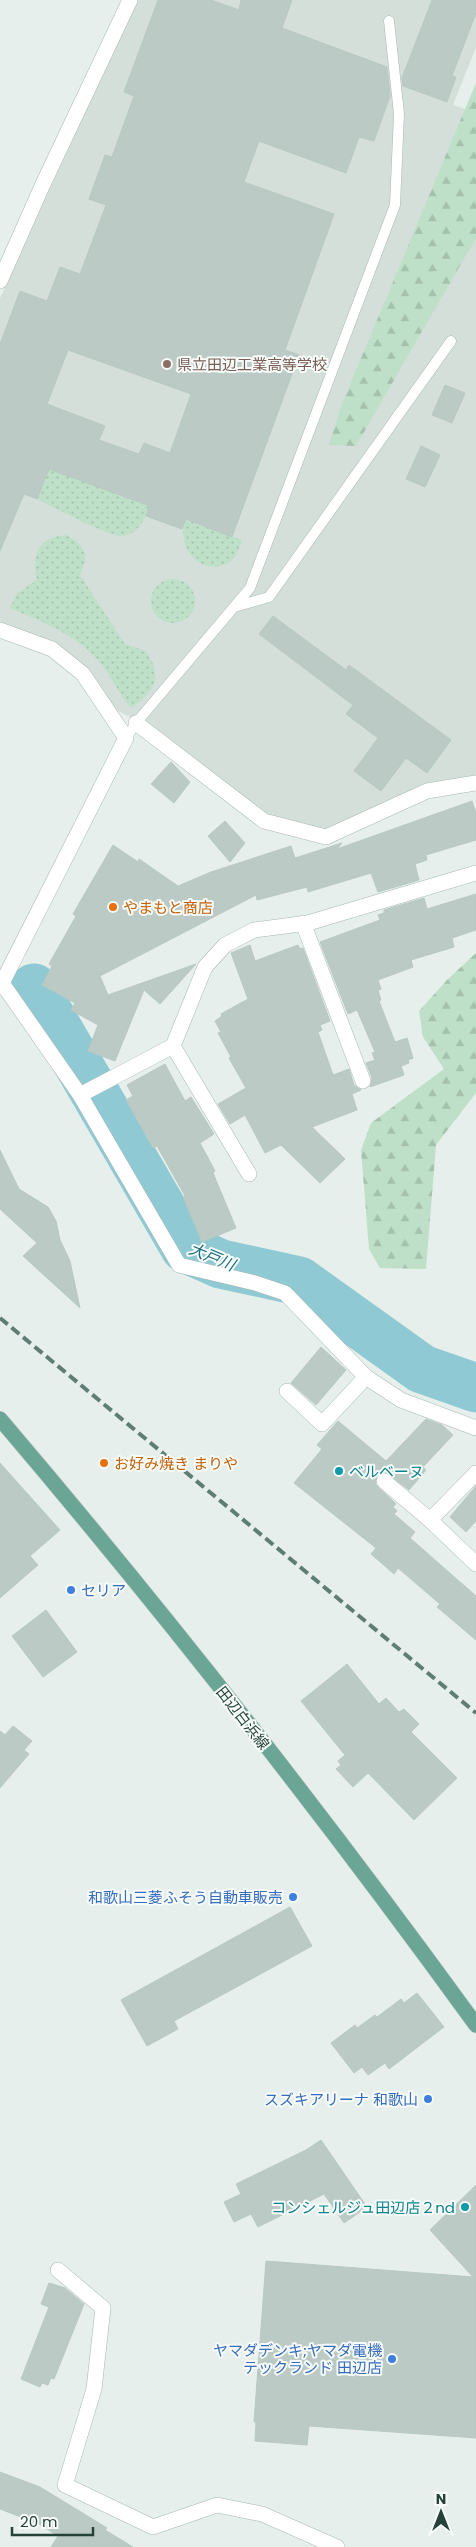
<svg xmlns="http://www.w3.org/2000/svg" width="476" height="2547" viewBox="0 0 476 2547" font-family="Poppins,'Noto Sans JP',sans-serif">
	<style>
		.built { fill: #d4dfda }
		.grass { fill: url(#grass-dots) }
		.forest { fill: url(#forest-firs) }
		.lines { fill: none; stroke-linecap: round; stroke-linejoin: round }
		.river { stroke: #8ec9d4; stroke-width: 49 }
		.building { fill: #bbcac4; stroke: #b8c9c2; fill-rule: evenodd }
		.service-casing { stroke: #a8b8b2; stroke-width: 11 }
		.minor-casing { stroke: #a8b8b2; stroke-width: 16 }
		.primary-casing { stroke: #c2cac8; stroke-width: 16 }
		.service { stroke: #fff; stroke-width: 10 }
		.minor { stroke: #fff; stroke-width: 15 }
		.primary { stroke: #6aa596; stroke-width: 15 }
		.rail { stroke: #5f7d75; stroke-width: 4; stroke-dasharray: 10 5; stroke-linecap: butt }
		.education-dot { fill: #8d6e63; stroke: #f7fbf9; stroke-width: 2 }
		.food-dot { fill: #e8710a; stroke: #f7fbf9; stroke-width: 2 }
		.culture-dot { fill: #0f9aa8; stroke: #f7fbf9; stroke-width: 2 }
		.shop-dot { fill: #3f7fe0; stroke: #f7fbf9; stroke-width: 2 }
		.labels { text-anchor: middle; dominant-baseline: central; stroke-width: 4; stroke-linejoin: round; paint-order: stroke }
		.education-label { font-size: 15px; fill: #785e54; stroke: #f7fbf9; text-anchor: start }
		.food-label { font-size: 15px; fill: #c56008; stroke: #f7fbf9; text-anchor: start }
		.culture-label { font-size: 15px; fill: #0d838f; stroke: #f7fbf9; text-anchor: start }
		.shop-label { font-size: 15px; fill: #366cbe; stroke: #f7fbf9; text-anchor: end }
		.street-label { font-size: 15px; fill: #24423a; stroke: #f7fbf9 }
		.water-label { font-size: 16px; font-style: italic; fill: #1c6f80; stroke: #f7fbf9 }
	</style>
	<defs>
		<pattern id="grass-dots" width="8" height="8" patternUnits="userSpaceOnUse" patternTransform="scale(1.25)"><rect width="8" height="8" fill="#bfe0c8"/><path d="M2 2h.1M6 6h.1" fill="none" stroke="#a4c1ad" stroke-width="1.8" stroke-linecap="round"/></pattern>
		<pattern id="forest-firs" width="22" height="20" patternUnits="userSpaceOnUse" patternTransform="scale(1.25)"><rect width="22" height="20" fill="#bfe0c8"/><path d="M5 1l3.5 6h-7zM16 11l3.5 6h-7z" fill="#a4c1ad"/></pattern>
	</defs>
	<rect width="100%" height="100%" fill="#e6efeb"/>
	<!-- built -->
	<path class="built" d="M136,0H476V47L453,105L476,113V783L427,792L326,837L264,821L130,717L102,703L52,649L0,630V298Z"/>
	<!-- grass -->
	<path class="grass" d="M0,450L150,506C144,520 139,533 123,536C110,538 52,506 37,499L40,490Z
		M186,519L242,540C239,549 235,562 224,565C198,574 175,545 186,519Z
		M67,535C87,548 89,554 80,575L125,644L146,651C163,677 156,691 131,708C119,695 113,678 101,664C77,634 44,623 10,608L17,593L37,580C32,553 38,537 67,535Z
		M151 601a22 22 0 1 1 44 0a22 22 0 1 1-44 0Z"/>
	<!-- forest -->
	<path class="forest" d="M476,83V238L356,446L329,445L342,404Z
		M476,953V1093L436,1145L426,1269L380,1268L369,1249L361,1150L371,1123L444,1069L423,1037L419,1011L447,980Z"/>
	<g class="lines">
		<!-- river -->
		<path class="river" d="M34,988L185,1248L221,1264L299,1281L422,1369L476,1388"/>
	</g>
	<!-- building -->
	<path class="building" d="M158,0H211L239,10L241,0H292L282,28L387,67L390,96L374,141L359,137L346,173L259,141L244,182L334,214L285,350L299,355L232,537L186,519L182,529L146,516L150,506L49,469L37,499L24,494L0,551V344L20,291L47,301L60,267L80,274L106,205L89,199L105,155L112,157L134,96L124,92ZM68,350L191,394L170,453L144,443L139,454L99,440L105,426L47,404Z
		M432,0H476V13L452,76L456,77L447,102L403,86L402,78Z
		M445,385L465,393L452,423L432,415Z
		M421,446L440,455L425,487L406,479Z
		M273,616L346,670L349,665L451,740L427,773L406,758L381,791L354,771L378,738L346,714L353,705L259,634Z
		M171,762L190,782L174,803L151,784Z
		M472,801L476,813V840L426,855L427,860L415,864L419,880L378,892L371,873L308,892L307,887L257,900L256,895L100,976L108,995L196,964L160,1004L144,990L115,1061L88,1051L98,1025L71,1010L75,1003L42,985L52,966L49,964L76,916L73,914L113,845L138,862L139,859L178,886L211,872L291,846L295,858L342,843L337,849Z
		M225,821L245,843L230,862L208,836Z
		M476,894V930L452,938L454,947L411,960L413,967L378,980L381,989L378,990L381,1000L379,1001L395,1042L407,1038L413,1058L408,1060L409,1063L401,1066L404,1075L370,1087L372,1078L366,1063L375,1060L372,1053L375,1052L357,1010L348,1014L320,942L380,920L378,915L384,913V910L424,898L427,909Z
		M250,945L255,961L298,945L300,949L303,948L330,1021L320,1025L322,1030L318,1032L333,1075L349,1069L354,1085L361,1090L352,1094L357,1110L312,1127L345,1159L320,1183L281,1145L265,1153L245,1115L230,1124L218,1104L246,1088L229,1058L231,1057L218,1033L221,1032L215,1021L222,1016L221,1014L248,999L231,953Z
		M165,1064L185,1101L191,1097L214,1134L200,1143L215,1171L213,1173L236,1228L202,1242L183,1197L185,1196L157,1146L153,1148L126,1100L133,1096L127,1085Z
		M0,1150L19,1189L48,1207L56,1221L60,1240L70,1261L80,1308L23,1256L37,1243L0,1209Z
		M321,1347L346,1370L316,1405L291,1383Z
		M426,1419L442,1425L453,1435L423,1467L426,1470L409,1490L385,1472L377,1475L375,1484L396,1504L393,1507L397,1511L394,1514L415,1532L410,1538L476,1596V1640L437,1607L440,1604L398,1568L394,1574L371,1554L376,1548L294,1483L322,1449L317,1445L338,1421L386,1461Z
		M0,1463L60,1530L30,1556L38,1565L0,1598Z
		M476,1486V1521L466,1532L450,1517Z
		M46,1610L77,1652L43,1677L12,1636Z
		M347,1664L379,1704L386,1698L399,1712L404,1709L419,1724L411,1732L457,1778L414,1820L368,1773L353,1787L336,1769L341,1765L338,1761L345,1755L301,1701Z
		M13,1726L32,1741L24,1750L29,1754L0,1788V1731L5,1735Z
		M290,1907L312,1946L174,2021L178,2029L147,2046L121,2000Z
		M417,1993L444,2027L389,2069L385,2063L368,2075L362,2067L354,2073L331,2043L355,2025L357,2028L375,2015L377,2017L401,1999L404,2003Z
		M321,2140L367,2207L344,2223L324,2194L258,2227L251,2214L234,2222L224,2202L241,2194L236,2184L306,2150Z
		M476,2185V2438L309,2426L307,2445L255,2441L256,2422H254L266,2261L473,2277L430,2230Z
		M49,2283L65,2288L84,2304L54,2379L51,2378L48,2385L42,2383L40,2387L21,2379L49,2307L41,2304Z
		M0,2472L40,2487L107,2528L105,2530L133,2547H51L58,2536L39,2524L0,2509Z"/>
	<g class="lines">
		<defs>
			<path id="service" d="M234,607L269,597L451,341
				M126,738L136,723L250,588L395,205L399,114L389,21"/>
			<path id="minor" d="M0,281L43,184L130,0
				M0,630L52,649L83,674L126,738L0,987
				M136,723L264,821L326,837L427,791L476,783
				M303,923L363,1081
				M2,983L80,1095L179,1265L255,1283L285,1293L366,1377L401,1400L476,1428
				M173,1046L249,1174
				M80,1095L173,1046L205,967L225,945L254,930L308,923L476,873
				M287,1391L322,1424L366,1377
				M384,1481L430,1520L476,1564
				M430,1520L476,1473
				M58,2270L103,2308L94,2389L65,2485L153,2527L217,2505L262,2514L337,2547"/>
			<path id="primary" d="M0,1419C167,1615 325,1817 476,2025"/>
		</defs>
		<!-- service casing -->
		<use href="#service" class="service-casing"/>
		<!-- minor casing -->
		<use href="#minor" class="minor-casing"/>
		<!-- primary casing -->
		<use href="#primary" class="primary-casing"/>
		<!-- service -->
		<use href="#service" class="service"/>
		<!-- minor -->
		<use href="#minor" class="minor"/>
		<!-- primary -->
		<use href="#primary" class="primary"/>
		<!-- rail -->
		<path class="rail" d="M0,1318L476,1713"/>
	</g>
	<!-- markers -->
	<circle class="education-dot" cx="167" cy="364" r="5"/>
	<g class="food-dot">
		<circle cx="113" cy="907" r="5"/>
		<circle cx="104" cy="1463" r="5"/>
	</g>
	<g class="culture-dot">
		<circle cx="339" cy="1471" r="5"/>
		<circle cx="465" cy="2207" r="5"/>
	</g>
	<g class="shop-dot">
		<circle cx="71" cy="1590" r="5"/>
		<circle cx="293" cy="1897" r="5"/>
		<circle cx="428" cy="2099" r="5"/>
		<circle cx="392" cy="2359" r="5"/>
	</g>
	<g class="labels">
		<!-- education labels -->
		<g class="education-label">
			<text x="177" y="364">県立田辺工業高等学校</text>
		</g>
		<!-- food labels -->
		<g class="food-label">
			<text x="123" y="907">やまもと商店</text>
			<text x="114" y="1463">お好み焼き まりや</text>
		</g>
		<!-- culture labels -->
		<g class="culture-label">
			<text x="349" y="1471">ベルベーヌ</text>
			<text x="455" y="2207" text-anchor="end">コンシェルジュ田辺店２nd</text>
		</g>
		<!-- shop labels -->
		<g class="shop-label">
			<text x="81" y="1590" text-anchor="start">セリア</text>
			<text x="283" y="1897">和歌山三菱ふそう自動車販売</text>
			<text x="418" y="2099">スズキアリーナ 和歌山</text>
			<text x="382" y="2350">ヤマダデンキ;ヤマダ電機<tspan x="382" dy="17">テックランド 田辺店</tspan></text>
		</g>
		<!-- street labels -->
		<g class="street-label">
			<text transform="translate(243 1718) rotate(52)">田辺白浜線</text>
		</g>
		<!-- water labels -->
		<g class="water-label">
			<text transform="translate(212 1257) rotate(22)">大戸川</text>
		</g>
	</g>
	<!-- north arrow -->
	<g transform="translate(441 2512)" stroke="#f7fbf9" stroke-width="4" paint-order="stroke">
	<path d="M0-4L9 19L0 12L-9 19Z" fill="#24423a"/>
	<text y="-8" font-size="14" font-weight="bold" text-anchor="middle" fill="#24423a">N</text>
	</g>
	<!-- scale -->
	<path d="M12 2527v8h81v-8" fill="none" stroke="#24423a" stroke-width="2.5"/>
	<text x="20" y="2527" font-size="15" fill="#24423a" stroke="#f7fbf9" stroke-width="4" paint-order="stroke">20 m</text>
</svg>
